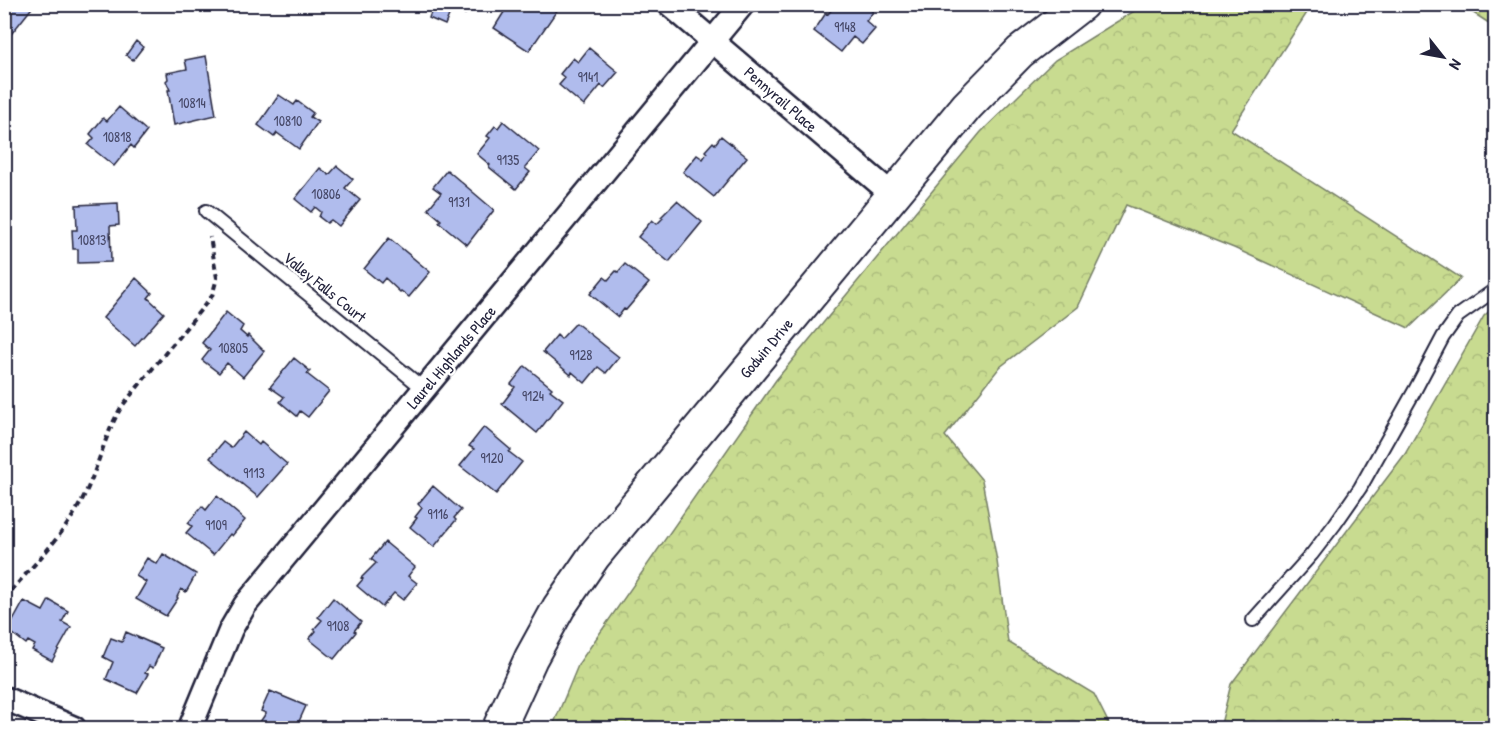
<svg xmlns="http://www.w3.org/2000/svg" width="1500" height="733" viewBox="0 0 1500 733" font-family="'Patrick Hand',sans-serif">
	<style>
		.forest { fill: url(#forest-crowns); stroke: #757e66; stroke-width: 1.5 }
		.park { fill: url(#park-dots); stroke: #757e66; stroke-width: 1.5 }
		.building { fill: #b0bced; stroke: #22223b; stroke-width: 1.5 }
		.lines { fill: none; stroke-linecap: round; stroke-linejoin: round }
		.lane-casing { stroke: #22223b; stroke-width: 16 }
		.street-casing { stroke: #22223b; stroke-width: 27 }
		.secondary-casing { stroke: #22223b; stroke-width: 36 }
		.path { stroke: #22223b; stroke-width: 4; stroke-dasharray: 6 4.5; stroke-linecap: butt }
		.lane { stroke: #fff; stroke-width: 12 }
		.street { stroke: #fff; stroke-width: 22 }
		.secondary { stroke: #fff; stroke-width: 32 }
		.labels { text-anchor: middle; dominant-baseline: central; stroke-width: 4.5; stroke-linejoin: round; paint-order: stroke }
		.number-label { font-size: 14px; fill: #464868 }
		.street-label { font-size: 16px; fill: #22223b; stroke: #fff }
	</style>
	<defs>
		<pattern id="forest-crowns" width="20" height="18" patternUnits="userSpaceOnUse" patternTransform="scale(1.5)"><rect width="20" height="18" fill="#c8db90"/><path d="M2 6a3 3 0 1 1 6 0M12 15a3 3 0 1 1 6 0" fill="none" stroke="#acbc7d"/></pattern>
		<pattern id="park-dots" width="8" height="8" patternUnits="userSpaceOnUse" patternTransform="scale(1.5)"><rect width="8" height="8" fill="#c8db90"/><path d="M2 2h.1M6 6h.1" fill="none" stroke="#acbc7d" stroke-width="1.8" stroke-linecap="round"/></pattern>
	</defs>
	<rect width="100%" height="100%" fill="#fff"/>
	<filter id="ink" filterUnits="userSpaceOnUse"><feTurbulence type="fractalNoise" baseFrequency=".0167" numOctaves="2"/><feDisplacementMap in="SourceGraphic" scale="12" xChannelSelector="R" yChannelSelector="G"/><feConvolveMatrix kernelMatrix="1 2 1 2 8 2 1 2 1" color-interpolation-filters="sRGB"/></filter>
	<g filter="url(#ink)">
		<!-- forest -->
		<path class="forest" d="M1148,5H1312L1231,130L1461,278L1409,328L1234,248L1126,205L1078,307L1000,367L945,436L982,480L997,561L1008,642L1094,694L1111,728H552L579,663L776,380L981,132L1055,60L1139,8Z
			M1495,306V728H1220L1231,684L1405,454L1484,316Z"/>
		<!-- park -->
		<path class="park" d="M1461,5H1495V27Z"/>
		<!-- building -->
		<path class="building" d="M4,4H35L8,38L4,35Z
			M434,4H469L465,14L452,8L445,25L429,18Z
			M509,4H552L558,9L529,51L494,28Z
			M830,4H864L873,12L866,21L875,29L862,44L853,37L841,52L814,31L826,13L828,14L834,7Z
			M136,41L143,47L133,60L126,55Z
			M589,48L618,72L604,88L601,85L584,106L559,85L565,78L560,74L573,58L578,62Z
			M206,56L216,115L174,125L168,90H170L166,81L168,79L167,73L187,69L185,60Z
			M279,95L294,105L297,101L313,113L310,117L318,122L299,149L277,133L274,137L258,125Z
			M119,107L147,131L134,148L131,145L114,166L88,145L94,138L90,134L103,118L107,121Z
			M503,121L539,151L525,168L530,172L516,189L489,167L490,165L477,154L490,138L487,136L495,126L498,128Z
			M721,136L747,157L714,197L683,172L697,155L703,159L707,153L705,151L713,142L715,144Z
			M337,166L353,179L345,188L360,200L339,226L331,220L327,223L319,217L321,212L315,207L311,212L295,199L320,168L329,175Z
			M447,170L494,210L467,245L439,222L441,220L428,209L441,193L433,187Z
			M677,201L702,222L669,262L638,237L652,220L657,224L663,218L661,217Z
			M118,203L119,225L110,226L111,262L78,263V249H73L72,230H77L76,205Z
			M389,238L430,272L409,297L401,291L400,292L385,278L381,283L364,269Z
			M4,262H11V271H4Z
			M625,264L649,283L626,310L624,309L618,317L590,294L604,277L608,280L616,271L618,272Z
			M136,278L152,293L148,298L164,313L135,346L103,318Z
			M226,312L243,326L240,331L247,337L248,335L264,351L243,377L227,363L219,373L202,360L210,350L202,343Z
			M576,323L619,357L606,373L598,367L585,383L572,372L571,375L543,352L557,335L561,339Z
			M294,358L310,371L307,374L329,391L308,417L300,411L297,416L280,402L284,397L270,387Z
			M525,366L552,388L550,390L563,400L537,433L502,404L515,387L511,384Z
			M484,427L511,450L509,452L522,462L496,494L460,466L474,449L469,446Z
			M244,432L259,445L261,442L287,464L258,497L210,458L223,442L231,448Z
			M433,486L461,510L454,518L456,520L434,547L410,527L417,518L415,517L422,508L418,504Z
			M217,496L245,520L232,536L230,534L213,555L186,533L192,526L188,523L202,506L206,510Z
			M385,542L415,567L408,576L417,583L403,600L394,593L382,607L357,586L363,579L361,578L376,563L371,559Z
			M163,554L196,574L186,592L181,589L177,597L178,598L166,616L136,599L146,582L136,576L147,558L157,564Z
			M333,598L361,622L354,631L356,632L334,659L309,639L316,631L314,629L322,620L318,617Z
			M49,600L68,611L62,622L71,627L52,661L32,650L35,645L28,641L26,644L8,630L24,601L43,611Z
			M126,632L162,648L153,668L149,666L145,673L148,674L137,693L106,679L113,662L103,657L111,638L122,642Z
			M270,691L306,706L296,728H256L266,713L261,711Z
			M365,720L385,728H362Z"/>
		<g class="lines">
			<defs>
				<path id="lane" d="M206,211L424,389
					M1253,620L1312,554L1335,524L1360,488L1415,390L1443,337L1458,316L1496,289"/>
				<path id="street" d="M669,4L893,195
					M4,698L74,728
					M190,728L231,629L245,605L743,4"/>
				<path id="secondary" d="M499,728L531,658L559,607L594,556L967,106L1020,52L1082,4"/>
			</defs>
			<!-- lane casing -->
			<use href="#lane" class="lane-casing"/>
			<!-- street casing -->
			<use href="#street" class="street-casing"/>
			<!-- secondary casing -->
			<use href="#secondary" class="secondary-casing"/>
			<!-- path -->
			<path class="path" d="M4,599C31,567 63,537 82,500C98,470 104,435 122,406L212,296L217,278L210,237"/>
			<!-- lane -->
			<use href="#lane" class="lane"/>
			<!-- street -->
			<use href="#street" class="street"/>
			<!-- secondary -->
			<use href="#secondary" class="secondary"/>
		</g>
	</g>
	<g class="labels">
		<!-- number labels -->
		<g class="number-label">
			<text x="845" y="26">9148</text>
			<text x="588" y="76">9141</text>
			<text x="192" y="102">10814</text>
			<text x="288" y="120">10810</text>
			<text x="117" y="136">10818</text>
			<text x="508" y="159">9135</text>
			<text x="326" y="193">10806</text>
			<text x="459" y="201">9131</text>
			<text x="92" y="239">10813</text>
			<text x="233" y="347">10805</text>
			<text x="581" y="354">9128</text>
			<text x="533" y="395">9124</text>
			<text x="492" y="457">9120</text>
			<text x="254" y="472">9113</text>
			<text x="438" y="513">9116</text>
			<text x="216" y="524">9109</text>
			<text x="338" y="625">9108</text>
		</g>
		<!-- street labels -->
		<g class="street-label">
			<text transform="translate(781 99) rotate(41)">Pennyrail Place</text>
			<text transform="translate(325 287) rotate(39)">Valley Falls Court</text>
			<text transform="translate(766 348) rotate(-50)">Godwin Drive</text>
			<text transform="translate(451 357) rotate(-50)">Laurel Highlands Place</text>
		</g>
	</g>
	<!-- margin -->
	<rect width="1500" height="733" fill="none" stroke="#fff" stroke-width="24"/>
	<rect x="12" y="12" width="1476" height="709" fill="none" stroke="#22223b" stroke-width="2" filter="url(#ink)"/>
	<!-- north arrow -->
	<g transform="translate(1443 57) rotate(121)" stroke="#ffffff" stroke-width="4.5" paint-order="stroke">
	<path d="M0-4.5L10 22L0 15L-10 22Z" fill="#22223b"/>
	<text y="-9" font-size="16" font-weight="bold" text-anchor="middle" fill="#22223b">N</text>
	</g>
</svg>
